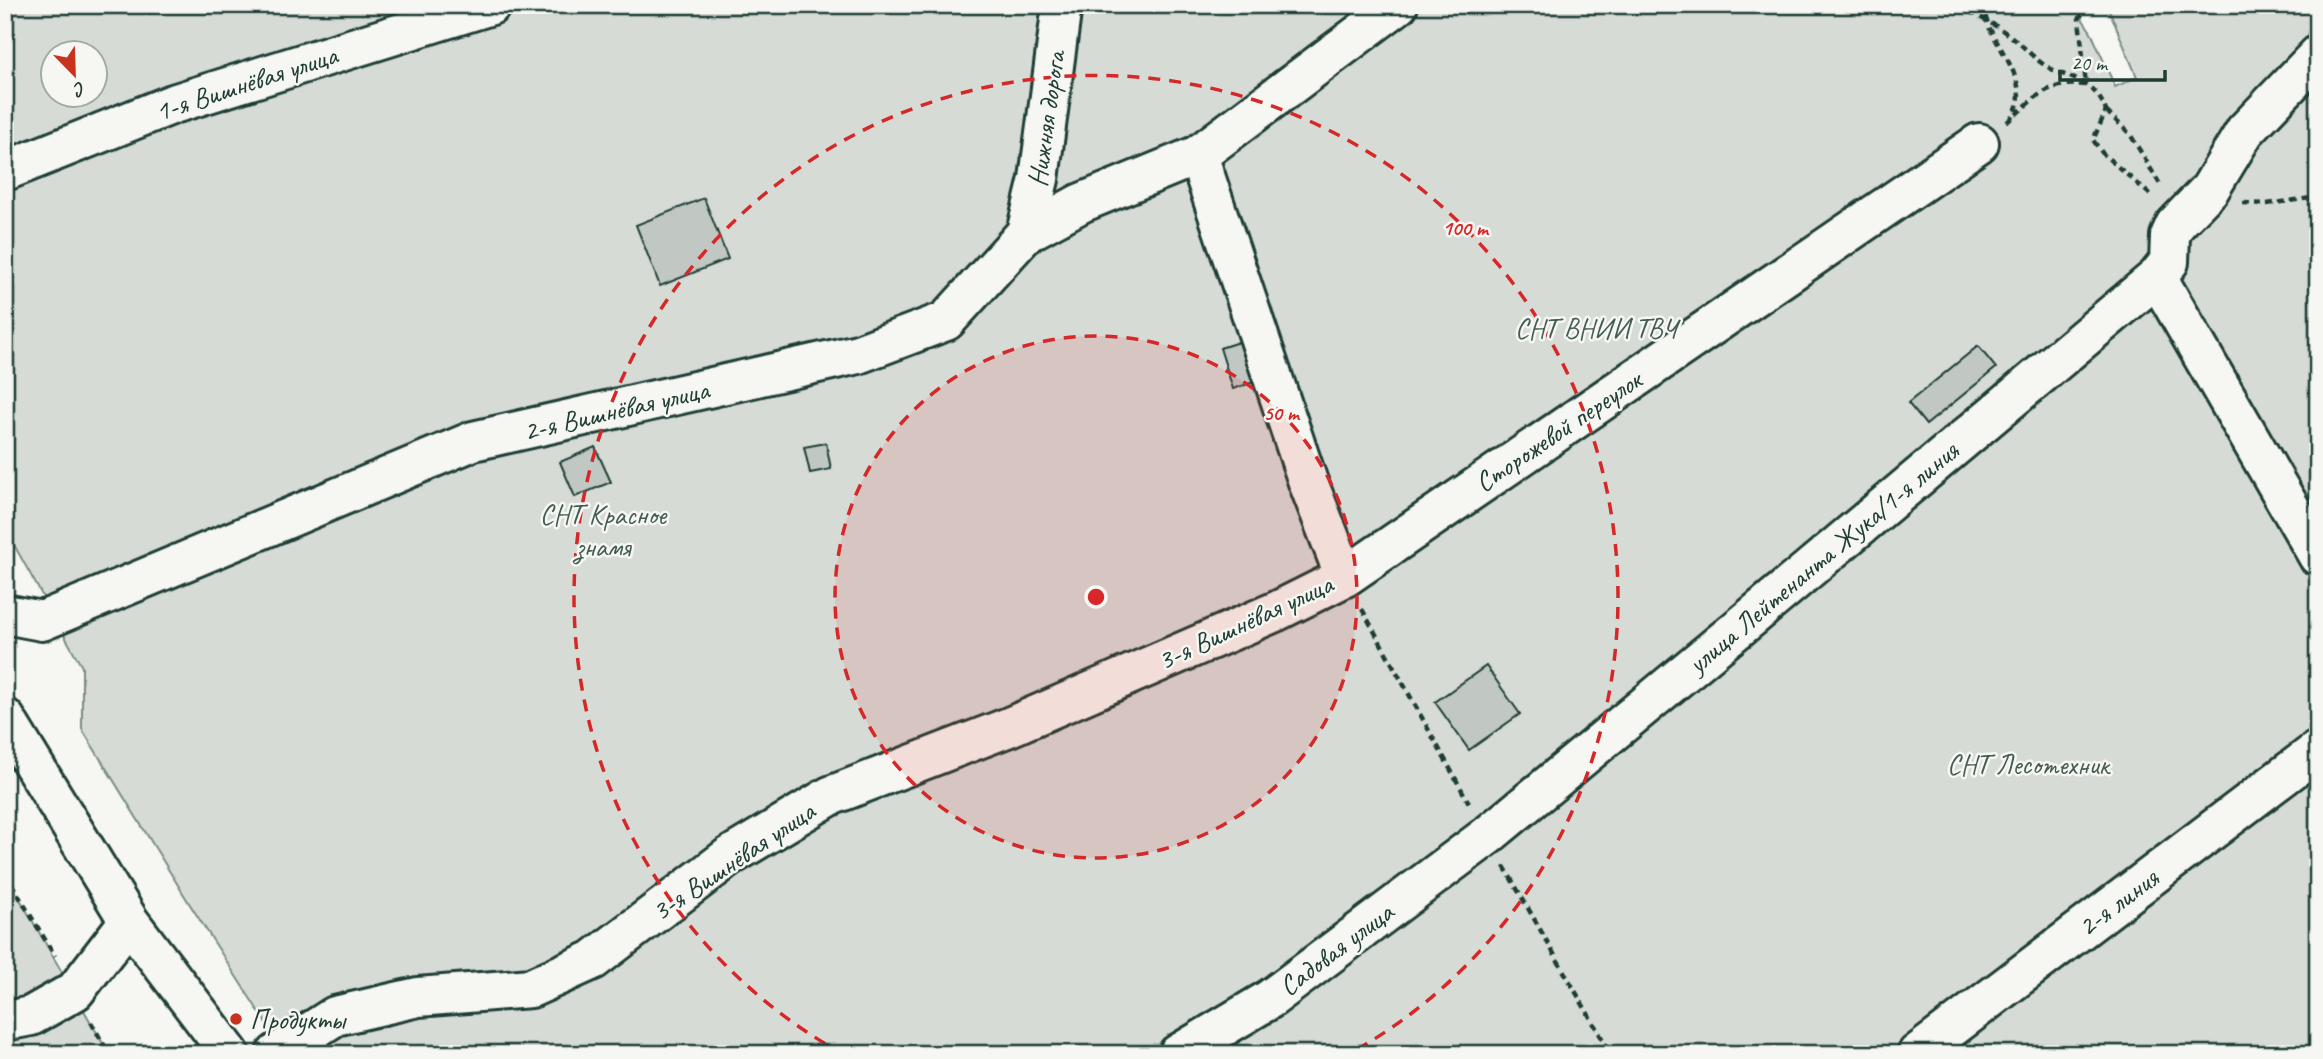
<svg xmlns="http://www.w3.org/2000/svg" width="2323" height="1059" viewBox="0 0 2323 1059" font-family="Caveat,sans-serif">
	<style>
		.green { fill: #d6dbd6; stroke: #7a8c85; stroke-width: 2; fill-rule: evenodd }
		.building { fill: #c1c8c3; stroke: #1f3d34; stroke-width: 2 }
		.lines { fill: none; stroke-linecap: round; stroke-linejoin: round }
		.minor-casing { stroke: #1f3d34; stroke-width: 44 }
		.path { stroke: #1f3d34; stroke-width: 4.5; stroke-dasharray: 7 5; stroke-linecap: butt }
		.minor { stroke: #f6f6f2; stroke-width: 38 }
		.ring { fill: none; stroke: #d62828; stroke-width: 3.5; stroke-dasharray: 12 9 }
		.poi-dot { fill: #c8321e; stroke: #f6f6f2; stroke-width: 2.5 }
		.labels { text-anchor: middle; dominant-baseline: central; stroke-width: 5; stroke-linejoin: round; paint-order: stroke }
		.street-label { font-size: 28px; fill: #1f3d34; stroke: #f6f6f2 }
		.park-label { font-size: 28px; fill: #445d54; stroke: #f6f6f2 }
		.poi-label { font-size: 28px; fill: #1f3d34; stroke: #f6f6f2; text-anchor: start }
		.centre { fill: #d62828; stroke: #f6f6f2; stroke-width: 3.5 }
		.ring-label { font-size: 21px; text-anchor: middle; font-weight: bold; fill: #d62828; stroke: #f6f6f2; stroke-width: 5; stroke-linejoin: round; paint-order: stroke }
	</style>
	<rect width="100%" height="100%" fill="#f6f6f2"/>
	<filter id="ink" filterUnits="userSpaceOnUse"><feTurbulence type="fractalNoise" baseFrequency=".0143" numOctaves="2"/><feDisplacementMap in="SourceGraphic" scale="14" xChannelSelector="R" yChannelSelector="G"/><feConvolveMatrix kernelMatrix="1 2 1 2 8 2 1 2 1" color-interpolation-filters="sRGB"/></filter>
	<g filter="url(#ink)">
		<!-- green -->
		<path class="green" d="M5,5H2073L2091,32L2115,87L2137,77L2107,5H2318V1054H286L189,903L82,729V667L13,543L5,535ZM52,52H94V94H52Z
			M5,873L109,1054H5Z"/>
		<!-- building -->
		<path class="building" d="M704,198L728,259L660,286L636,225Z
			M1251,338L1263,379L1233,389L1220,348Z
			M1978,346L1996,368L1926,425L1908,403Z
			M826,443L831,469L810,473L804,447Z
			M595,447L611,482L575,497L560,462Z
			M1486,666L1520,714L1469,750L1435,702Z"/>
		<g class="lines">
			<defs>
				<path id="minor" d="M1198,155L1308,482L1345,577
					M5,171L173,104L491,5
					M1026,233L1039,179L1062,5
					M2157,277L2318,556
					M5,614L42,621L473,441L858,354L946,321L1026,233L1081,203L1198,155L1398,5
					M5,718L129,921L230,1054
					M5,1021L31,1016L75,991L129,921
					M276,1054L335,1016L418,997L531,988L593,960L730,856L830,796L1009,727L1277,611L1345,577L1979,143
					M1178,1054L1270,999L1487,836L1752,617L2157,277L2169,262L2170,236L2175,225L2210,189L2245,131L2318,55
					M1917,1054L2318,750"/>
			</defs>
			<!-- minor casing -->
			<use href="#minor" class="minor-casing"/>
			<!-- path -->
			<path class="path" d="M1960,5C1975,16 1992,22 2006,33C2020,42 2030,55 2043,64C2066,80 2094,77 2106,111L2093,140L2103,154L2153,197
				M1981,5C1985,14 1987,23 1991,31C2003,55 2033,90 2011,117
				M2106,111L2130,134L2161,186
				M2007,122C2036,98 2045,81 2086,85L2079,19L2088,5
				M2243,203L2267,204L2318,197
				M1362,609L1469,803
				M1504,866L1611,1054
				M5,873L55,956
				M91,1022L109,1054"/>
			<!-- minor -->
			<use href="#minor" class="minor"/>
		</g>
	</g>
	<!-- distance rings -->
	<circle cx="1096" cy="597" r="261" fill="#d62828" fill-opacity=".12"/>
	<g class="ring">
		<circle cx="1096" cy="597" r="261"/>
		<path d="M843 1054A522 522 0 1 1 1349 1054"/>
	</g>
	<!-- markers -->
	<circle class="poi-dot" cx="236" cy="1019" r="7"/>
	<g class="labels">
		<!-- street labels -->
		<g class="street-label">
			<text transform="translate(246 83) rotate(-18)">1-я Вишнёвая улица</text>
			<text transform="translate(1046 119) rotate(-82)">Нижняя дорога</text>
			<text transform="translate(616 410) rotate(-13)">2-я Вишнёвая улица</text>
			<text transform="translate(1558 431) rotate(-34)">Сторожевой переулок</text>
			<text transform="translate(1823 557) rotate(-40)">улица Лейтенанта Жука/1-я линия</text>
			<text transform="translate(1245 622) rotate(-25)">3-я Вишнёвая улица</text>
			<text transform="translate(733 861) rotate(-34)">3-я Вишнёвая улица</text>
			<text transform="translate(2118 902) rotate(-37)">2-я линия</text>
			<text transform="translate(1336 949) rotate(-37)">Садовая улица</text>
		</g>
		<!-- park labels -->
		<g class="park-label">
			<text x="1596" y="328">СНТ ВНИИ ТВЧ</text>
			<text x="603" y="514">СНТ Красное<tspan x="603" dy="32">знамя</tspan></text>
			<text x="2028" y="764">СНТ Лесотехник</text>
		</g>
		<!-- poi labels -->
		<g class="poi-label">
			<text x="250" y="1019">Продукты</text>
		</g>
	</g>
	<circle cx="1096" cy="597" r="10" class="centre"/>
	<g class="ring-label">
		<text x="1465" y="235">100 m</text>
		<text x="1281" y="420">50 m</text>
	</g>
	<!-- margin -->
	<rect width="2323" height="1059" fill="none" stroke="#f6f6f2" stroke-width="28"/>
	<rect x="14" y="14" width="2295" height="1031" fill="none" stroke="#1f3d34" stroke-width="2.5" filter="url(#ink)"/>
	<!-- north arrow -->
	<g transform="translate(74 74) rotate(157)"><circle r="33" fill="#f6f6f2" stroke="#a0aca6" stroke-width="2"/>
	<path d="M0-5L12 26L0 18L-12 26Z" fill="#c8321e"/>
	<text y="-10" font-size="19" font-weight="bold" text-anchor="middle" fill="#1f3d34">С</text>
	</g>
	<!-- scale -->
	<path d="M2060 70v10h105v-10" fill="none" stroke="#1f3d34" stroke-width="3.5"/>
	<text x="2071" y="70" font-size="21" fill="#1f3d34" stroke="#f6f6f2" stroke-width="5" paint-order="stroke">20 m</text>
</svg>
